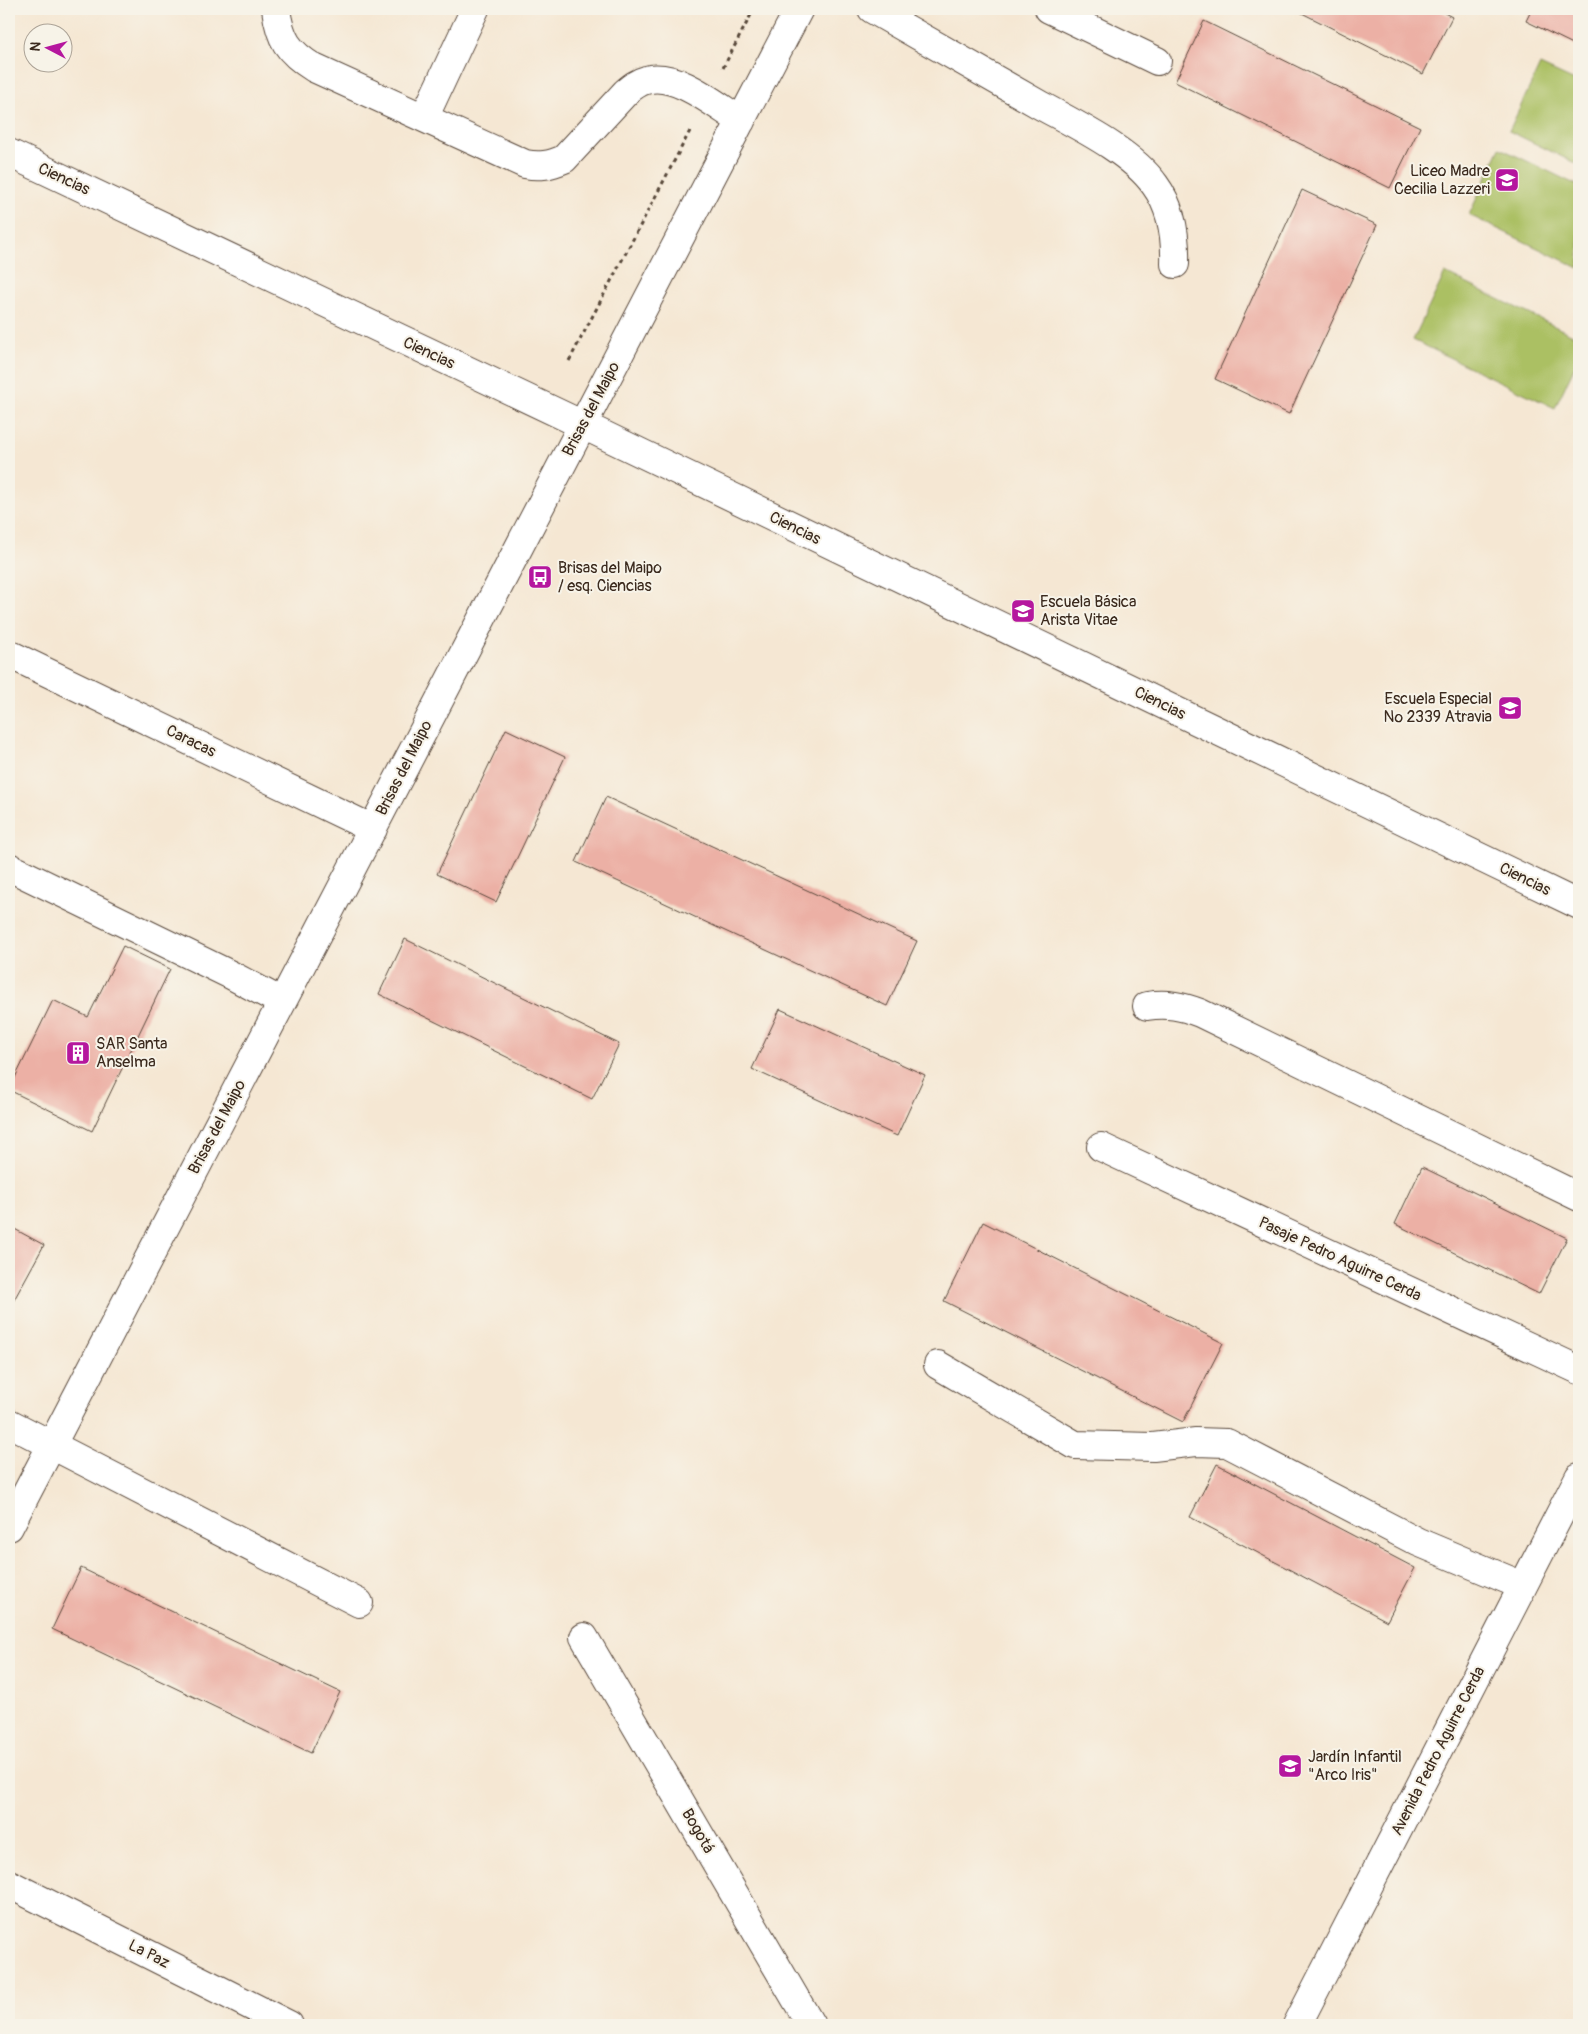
<svg xmlns="http://www.w3.org/2000/svg" width="1588" height="2034" viewBox="0 0 1588 2034" font-family="Pangolin,sans-serif">
	<style>
		.green { fill: #abc064; stroke: #737541 }
		.building { fill: #ecb0a5 }
		.lines { fill: none; stroke-linecap: round; stroke-linejoin: round }
		.minor-casing { stroke: #574639; stroke-width: 30 }
		.path { stroke: #574639; stroke-width: 3; stroke-dasharray: 4 4; stroke-linecap: butt }
		.minor { stroke: #fff; stroke-width: 28 }
		.labels { text-anchor: middle; dominant-baseline: central; stroke-width: 4; stroke-linejoin: round; paint-order: stroke }
		.poi-label { font-size: 16px; fill: #3b2a1e; stroke: #f7f3e8; text-anchor: start }
		.street-label { font-size: 16px; fill: #3b2a1e; stroke: #f7f3e8 }
	</style>
	<rect width="100%" height="100%" fill="#f7f3e8"/>
	<filter id="ink" filterUnits="userSpaceOnUse"><feTurbulence type="fractalNoise" baseFrequency=".02" numOctaves="2"/><feDisplacementMap in="SourceGraphic" scale="10" xChannelSelector="R" yChannelSelector="G"/><feConvolveMatrix kernelMatrix="1 2 1 2 8 2 1 2 1" color-interpolation-filters="sRGB"/></filter>
	<filter id="wash" filterUnits="userSpaceOnUse"><feTurbulence type="fractalNoise" baseFrequency=".0096" numOctaves="4" result="noise"/><feDisplacementMap in="SourceGraphic" scale="20" xChannelSelector="R" yChannelSelector="G"/><feGaussianBlur stdDeviation="1.12" result="paint"/><feColorMatrix in="noise" values="0 0 0 0 0 0 0 0 0 0 0 0 0 0 0 0 0 1.4 0 .05"/><feComposite in="paint" operator="in"/></filter>
	<g filter="url(#wash)">
		<rect width="100%" height="100%" fill="#f5e7d3"/>
		<!-- green -->
		<path class="green" d="M1540,65L1579,83V165L1509,131Z
			M1500,148L1579,186V268L1469,215Z
			M1445,273L1579,338V357L1555,408L1413,340Z"/>
		<g id="blocks">
			<!-- building -->
			<path class="building" d="M1294,9H1437L1452,17L1423,74Z
				M1532,9H1579V47L1526,21Z
				M1204,21L1420,127L1390,188L1175,82Z
				M1302,190L1377,225L1289,414L1215,379Z
				M506,729L565,757L496,902L437,874Z
				M606,797L917,941L887,1006L576,862Z
				M405,939L619,1044L592,1099L379,994Z
				M123,946L170,969L92,1131L9,1090L53,1000L88,1017Z
				M780,1009L925,1075L897,1136L752,1069Z
				M1422,1167L1567,1238L1539,1294L1395,1224Z
				M983,1222L1223,1343L1183,1422L944,1301Z
				M9,1226L44,1245L9,1309Z
				M1217,1464L1415,1568L1387,1621L1190,1517Z
				M81,1568L340,1692L311,1753L52,1629Z"/>
		</g>
	</g>
	<g filter="url(#ink)">
		<use href="#blocks" fill-opacity="0" stroke="#574639" stroke-width="1"/>
		<g class="lines">
			<defs>
				<path id="minor" d="M276,9C280,39 288,52 314,68L525,164C540,167 550,165 564,159L626,92C632,87 638,82 646,80C676,71 717,106 741,121
					M872,9C928,41 984,73 1040,105C1076,125 1131,151 1155,185C1172,208 1176,235 1175,264
					M1049,9L1157,61
					M424,118L475,9
					M9,153L583,425L1579,905
					M9,654L373,829
					M9,867L231,975L282,1002
					M1147,1006C1167,1003 1182,1006 1200,1013L1579,1197
					M1101,1147L1579,1370
					M938,1365L1075,1445L1153,1447L1196,1442L1227,1443L1418,1542L1523,1586
					M9,1423L359,1603
					M9,1527L799,9
					M584,1637L811,2025
					M9,1884L289,2025
					M1297,2025L1579,1477"/>
			</defs>
			<!-- minor casing -->
			<use href="#minor" class="minor-casing"/>
			<!-- path -->
			<path class="path" d="M723,68L754,9
				M569,361L691,129"/>
			<!-- minor -->
			<use href="#minor" class="minor"/>
		</g>
	</g>
	<!-- icons -->
	<defs>
		<symbol id="school-square" viewBox="-11 -11 22 22"><rect x="-9" y="-9" width="18" height="18" rx="4" fill="#b5179e" stroke="#f7f3e8"/><path d="M0-5L7-2L0 1L-7-2ZM-4 1L0 2.5L4 1V4Q0 6-4 4Z" fill="#fff"/></symbol>
		<symbol id="bus-square" viewBox="-11 -11 22 22"><rect x="-9" y="-9" width="18" height="18" rx="4" fill="#b5179e" stroke="#f7f3e8"/><path d="M-5-6H5V4H4V6H2V4H-2V6H-4V4H-5ZM-3.5-4V0h7V-4ZM-3.5 1.2v1.5H-2V1.2ZM2 1.2v1.5H3.5V1.2Z" fill="#fff"/></symbol>
		<symbol id="building-square" viewBox="-11 -11 22 22"><rect x="-9" y="-9" width="18" height="18" rx="4" fill="#b5179e" stroke="#f7f3e8"/><path d="M-4-6H4V6H1V3H-1V6H-4ZM-2.5-4.3h1.7v1.8h-1.7ZM.8-4.3h1.7v1.8H.8ZM-2.5-1h1.7V.8h-1.7ZM.8-1h1.7V.8H.8Z" fill="#fff"/></symbol>
	</defs>
	<g fill-rule="evenodd">
		<use href="#school-square" x="1493" y="166" width="28" height="28"/>
		<use href="#bus-square" x="526" y="563" width="28" height="28"/>
		<use href="#school-square" x="1009" y="597" width="28" height="28"/>
		<use href="#school-square" x="1496" y="694" width="28" height="28"/>
		<use href="#building-square" x="64" y="1039" width="28" height="28"/>
		<use href="#school-square" x="1276" y="1752" width="28" height="28"/>
	</g>
	<g class="labels">
		<!-- poi labels -->
		<g class="poi-label">
			<text x="1490" y="171" text-anchor="end">Liceo Madre<tspan x="1490" dy="18">Cecilia Lazzeri</tspan></text>
			<text x="558" y="568">Brisas del Maipo<tspan x="558" dy="18">/ esq. Ciencias</tspan></text>
			<text x="1040" y="602">Escuela Básica<tspan x="1040" dy="18">Arista Vitae</tspan></text>
			<text x="1492" y="699" text-anchor="end">Escuela Especial<tspan x="1492" dy="18">Nº 2339 Atravia</tspan></text>
			<text x="96" y="1044">SAR Santa<tspan x="96" dy="18">Anselma</tspan></text>
			<text x="1308" y="1757">Jardín Infantil<tspan x="1308" dy="18">"Arco Iris"</tspan></text>
		</g>
		<!-- street labels -->
		<g class="street-label">
			<text transform="translate(64 179) rotate(25)">Ciencias</text>
			<text transform="translate(429 353) rotate(25)">Ciencias</text>
			<text transform="translate(591 409) rotate(-62)">Brisas del Maipo</text>
			<text transform="translate(795 528) rotate(26)">Ciencias</text>
			<text transform="translate(1160 703) rotate(26)">Ciencias</text>
			<text transform="translate(191 741) rotate(26)">Caracas</text>
			<text transform="translate(404 768) rotate(-63)">Brisas del Maipo</text>
			<text transform="translate(1525 879) rotate(26)">Ciencias</text>
			<text transform="translate(217 1127) rotate(-62)">Brisas del Maipo</text>
			<text transform="translate(1340 1259) rotate(25)">Pasaje Pedro Aguirre Cerda</text>
			<text transform="translate(1438 1751) rotate(-63)">Avenida Pedro Aguirre Cerda</text>
			<text transform="translate(698 1831) rotate(60)">Bogotá</text>
			<text transform="translate(149 1954) rotate(27)">La Paz</text>
		</g>
	</g>
	<!-- margin -->
	<rect width="1588" height="2034" fill="none" stroke="#f7f3e8" stroke-width="30"/>
	<!-- north arrow -->
	<g transform="translate(48 48) rotate(276)"><circle r="24" fill="#f7f3e8" stroke="#aca397"/>
	<path d="M0-4L9 19L0 12L-9 19Z" fill="#b5179e"/>
	<text y="-8" font-size="14" font-weight="bold" text-anchor="middle" fill="#3b2a1e">N</text>
	</g>
</svg>
